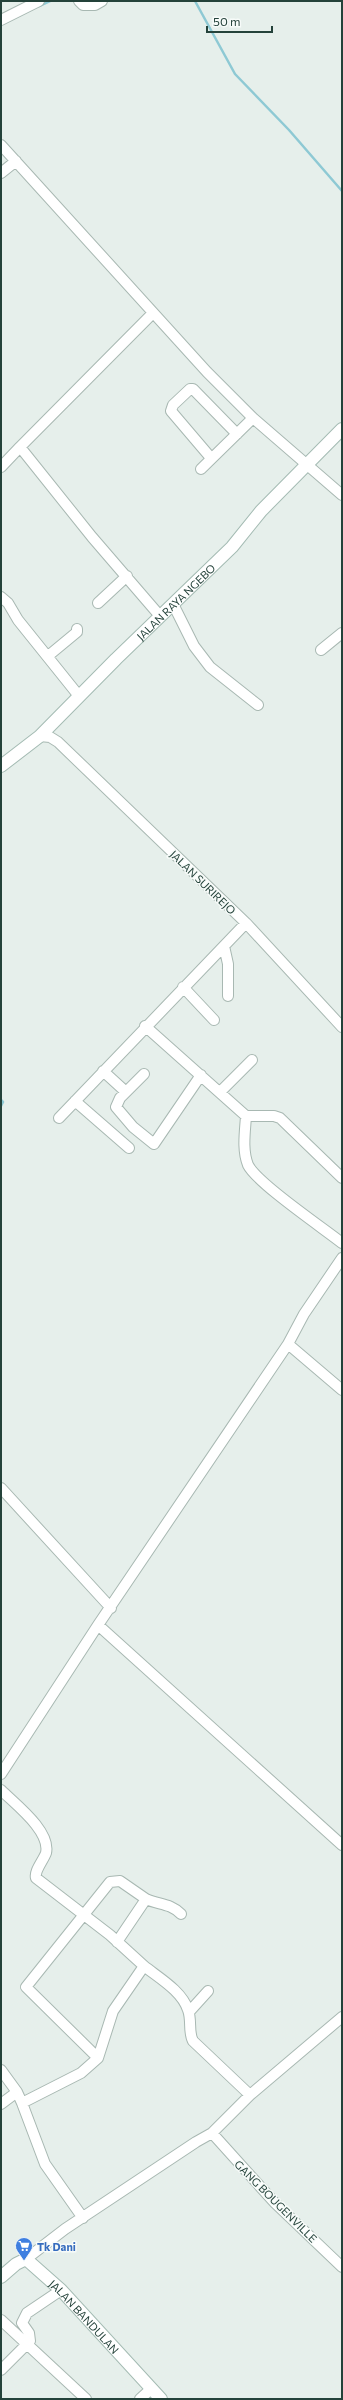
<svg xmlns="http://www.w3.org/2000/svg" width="343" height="2400" viewBox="0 0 343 2400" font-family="Commissioner,sans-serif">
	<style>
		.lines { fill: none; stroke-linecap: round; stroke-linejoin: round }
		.stream { stroke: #8ec9d4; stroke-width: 2.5 }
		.street-casing { stroke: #a8b8b2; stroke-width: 12 }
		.secondary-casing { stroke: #a4bbb3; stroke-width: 14 }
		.street { stroke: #fff; stroke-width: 10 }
		.secondary { stroke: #fff; stroke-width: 12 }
		.labels { text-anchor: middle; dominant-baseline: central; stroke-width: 3; stroke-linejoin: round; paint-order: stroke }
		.street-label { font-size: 11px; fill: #24423a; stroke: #f7fbf9 }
		.shop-label { font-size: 11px; font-weight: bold; fill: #366cbe; stroke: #f7fbf9; text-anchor: start }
	</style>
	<rect width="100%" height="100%" fill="#e6efeb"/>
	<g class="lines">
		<!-- stream -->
		<path class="stream" d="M195,1L235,74L289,130L342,191
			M39,6L50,1
			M1,1100L3,1102L1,1106"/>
		<defs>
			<path id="street" d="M79,1L83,5H95L102,1
				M1,20L39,1
				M1,145L207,372L253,418L342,495
				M1,173L16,161
				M20,447L153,313
				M211,458L171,411L173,405L190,389H193L237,434
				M1,467L20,447L92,537L160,616
				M201,469L253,418
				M1,597L8,603L18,620L79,696
				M98,603L127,576
				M173,604L194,646L210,667L258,705
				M321,650L342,633
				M48,656L77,632V629
				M40,736L50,737L58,742L246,923L342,1027
				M224,946L228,964V996
				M183,987L214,1020
				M145,1026L246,1116H274L280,1118L342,1178
				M103,1071L126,1092
				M144,1074L120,1098L116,1107L133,1127L154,1144L201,1075
				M220,1092L252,1060
				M75,1101L129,1148
				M246,1116C245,1132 242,1150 248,1165C257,1183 323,1228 342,1243
				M59,1118L246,923
				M288,1344L342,1390
				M1,1488L111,1608
				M98,1625L342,1845
				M1,1774L98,1625L288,1344L304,1314L342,1258
				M1,1790C15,1804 51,1831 46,1853C43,1861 34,1871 36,1878L110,1935L144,1966L113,2011L98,2058
				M117,1942L146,1899C159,1905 170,1903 181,1914
				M144,1966C159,1978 182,1991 188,2010C192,2020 188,2032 193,2041L250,2095
				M189,2012L208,1991
				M1,2070L17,2092L22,2103
				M1,2104L17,2092
				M212,2133L275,2203L342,2267
				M83,2218L45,2164L22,2103L81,2073L98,2058L26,1987L110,1882L120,1881L146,1899
				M26,2259L65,2229L196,2142L212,2133L250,2095L342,2017
				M1,2320L86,2399
				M1,2370L30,2341L29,2333L22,2323L27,2313L61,2290
				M140,2399L151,2389"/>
			<g id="secondary">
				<path id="s1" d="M1,766L40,736L116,659L232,547L261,511L342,429"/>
				<path id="s2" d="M1,2277L16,2264L26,2259L61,2290L161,2399"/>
			</g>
		</defs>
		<!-- street casing -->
		<use href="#street" class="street-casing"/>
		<!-- secondary casing -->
		<use href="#secondary" class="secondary-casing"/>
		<!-- street -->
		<use href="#street" class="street"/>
		<!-- secondary -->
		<use href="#secondary" class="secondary"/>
	</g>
	<!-- icons -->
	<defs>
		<symbol id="supermarket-pin" viewBox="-11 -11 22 30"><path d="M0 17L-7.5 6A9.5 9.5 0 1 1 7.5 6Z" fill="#3f7fe0" stroke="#f7fbf9"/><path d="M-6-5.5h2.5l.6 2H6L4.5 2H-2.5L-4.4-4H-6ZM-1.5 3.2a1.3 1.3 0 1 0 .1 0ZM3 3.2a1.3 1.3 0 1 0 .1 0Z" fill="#fff"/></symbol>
	</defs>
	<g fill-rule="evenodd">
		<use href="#supermarket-pin" x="14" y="2236" width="20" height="27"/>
	</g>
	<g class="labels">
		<!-- street labels -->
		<g class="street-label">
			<text stroke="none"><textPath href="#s1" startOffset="240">JALAN RAYA NGEBO</textPath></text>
			<text transform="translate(203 882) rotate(44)">JALAN SURIREJO</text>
			<text transform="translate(276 2201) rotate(45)">GANG BOUGENVILLE</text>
			<text stroke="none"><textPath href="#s2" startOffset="113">JALAN BANDULAN</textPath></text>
		</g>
		<!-- shop labels -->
		<g class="shop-label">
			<text x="37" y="2246">Tk Dani</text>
		</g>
	</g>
	<!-- border -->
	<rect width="343" height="2400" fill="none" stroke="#24423a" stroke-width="4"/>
	<!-- scale -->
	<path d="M207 26v6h65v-6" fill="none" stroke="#24423a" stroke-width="2"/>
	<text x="213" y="26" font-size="12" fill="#24423a" stroke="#f7fbf9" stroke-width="3" paint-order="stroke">50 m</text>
</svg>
